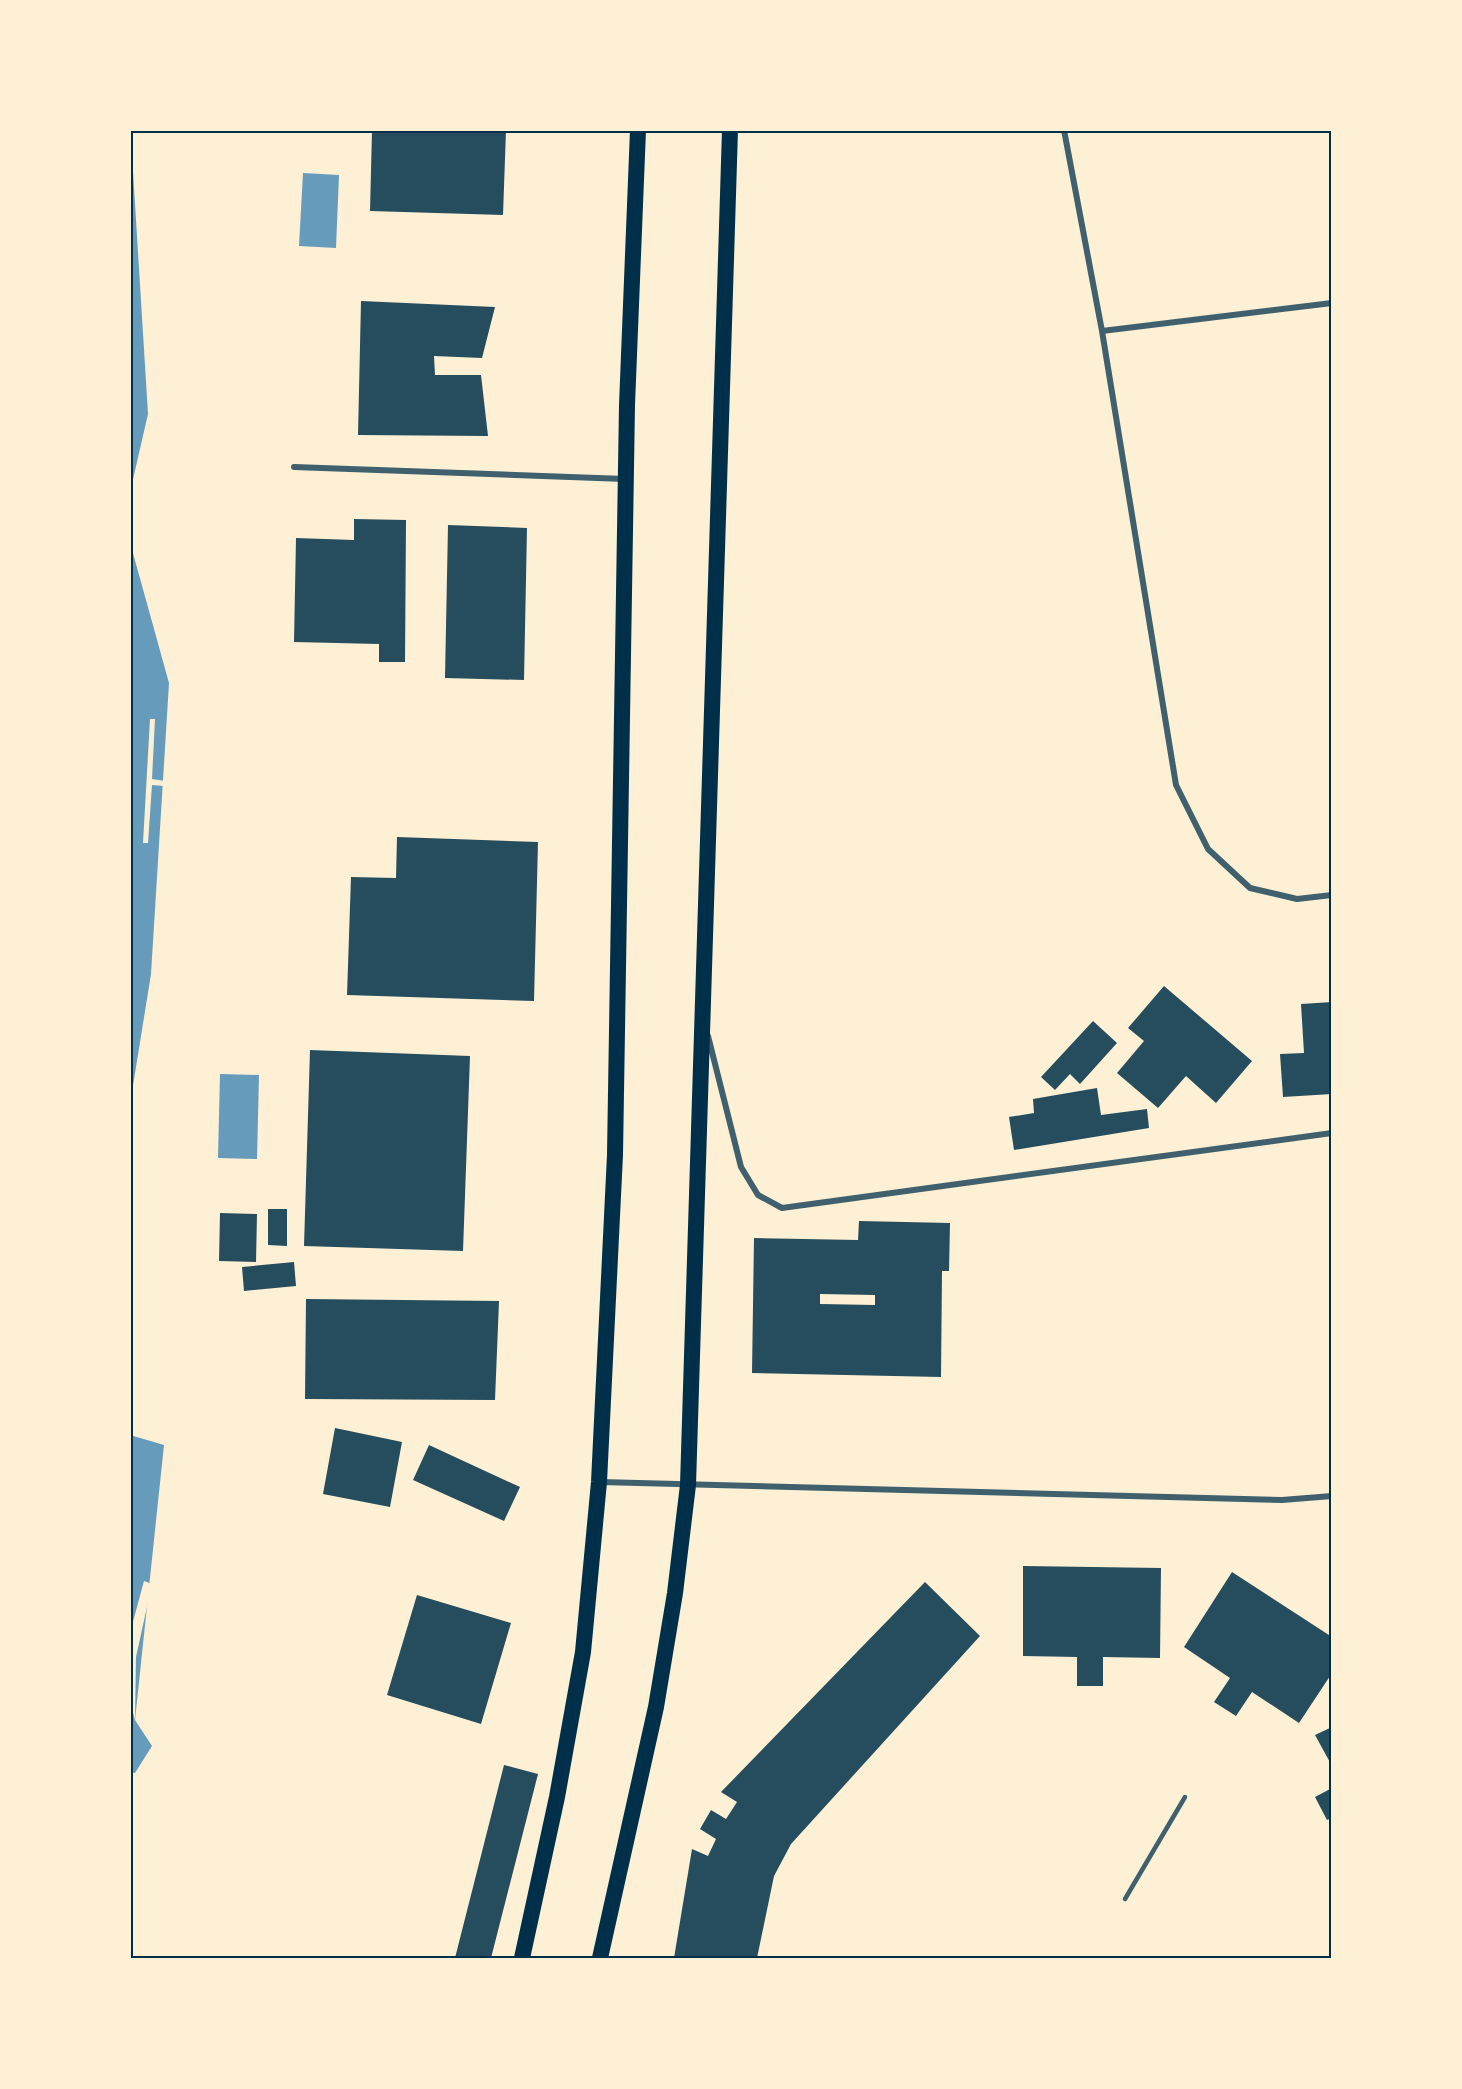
<svg xmlns="http://www.w3.org/2000/svg" width="1462" height="2089" viewBox="0 0 1462 2089" font-family="'Roboto Serif',serif">
	<style>
		.water { fill: #669bbc }
		.pier { fill: #fdf0d5 }
		.building { fill: #264d5e; fill-rule: evenodd }
		.lines { fill: none; stroke-linecap: round; stroke-linejoin: round }
		.service { stroke: #3f606c; stroke-width: 4.5 }
		.minor { stroke: #3f606c; stroke-width: 6 }
		.trunk { stroke: #003049; stroke-width: 16 }
		.neatline { fill: none; stroke: #003049; stroke-width: 2 }
	</style>
	<rect width="100%" height="100%" fill="#fdf0d5"/>
	<!-- water -->
	<path class="water" d="M131,139L148,414L131,488H130Z
		M303,173L339,175L336,248L299,246Z
		M131,546L169,683L151,974L131,1098Z
		M220,1074L259,1075L257,1159L218,1158Z
		M130,1435L164,1445L135,1720L152,1746L135,1773L130,1772Z"/>
	<!-- pier -->
	<path class="pier" d="M150,719H155L152,779L165,781L164,786L152,785L148,843H143Z
		M144,1581L152,1584L136,1657L135,1720L131,1705V1629Z"/>
	<!-- building -->
	<path class="building" d="M372,130H506L503,215L370,211Z
		M361,301L495,307L482,358L434,356L435,375H481L488,436L358,435Z
		M354,519L406,520L405,662H379V644L294,642L296,538L354,540Z
		M448,525L527,528L524,680L445,678Z
		M397,837L538,842L534,1001L347,995L351,877L396,878Z
		M1164,986L1252,1061L1216,1103L1186,1076L1158,1108L1117,1073L1144,1041L1128,1028Z
		M1332,1002V1094L1283,1097L1280,1054L1304,1053L1301,1004Z
		M1093,1021L1117,1043L1080,1084L1070,1074L1055,1090L1041,1077Z
		M310,1050L470,1056L463,1251L304,1246Z
		M1097,1088L1101,1115L1147,1109L1149,1128L1014,1150L1009,1117L1034,1113L1033,1099Z
		M268,1209H287V1246L268,1245Z
		M220,1213L257,1214L256,1262L219,1261Z
		M859,1221L950,1223L949,1271H942L941,1377L752,1373L754,1238L858,1240ZM820,1294L875,1295V1305L820,1304Z
		M294,1262L296,1286L244,1291L242,1267Z
		M306,1299L499,1301L495,1400L305,1399Z
		M335,1428L402,1442L390,1507L323,1494Z
		M429,1445L520,1487L504,1521L413,1480Z
		M1023,1566L1161,1568L1160,1658L1103,1657V1686H1077V1657L1023,1656Z
		M1232,1572L1332,1637V1673L1299,1723L1252,1692L1236,1716L1214,1702L1230,1678L1184,1647Z
		M925,1582L980,1636L791,1844L774,1876L757,1958H674L692,1849L708,1856L716,1839L700,1829L711,1810L726,1819L737,1802L721,1792Z
		M417,1595L511,1623L481,1724L387,1695Z
		M1332,1727V1766L1315,1735Z
		M504,1765L538,1774L491,1958H455Z
		M1332,1788V1818L1327,1820L1315,1797Z"/>
	<g class="lines">
		<!-- service -->
		<path class="service" d="M1125,1899L1185,1797"/>
		<!-- minor -->
		<path class="minor" d="M1064,130L1102,331L1176,785L1208,849L1250,888L1297,899L1332,895
			M1102,331L1332,303
			M294,467L625,479
			M708,1036L741,1167L758,1195L782,1208L1332,1133
			M600,1482L1282,1500L1332,1496"/>
		<!-- trunk -->
		<path class="trunk" d="M522,1958L557,1797L583,1652L599,1482L615,1155L627,405L638,130
			M600,1958L656,1707L675,1593L688,1485L730,130"/>
	</g>
	<!-- border -->
	<rect width="1462" height="2089" fill="none" stroke="#fdf0d5" stroke-width="264"/>
	<rect x="132" y="132" width="1198" height="1825" class="neatline"/>
</svg>
